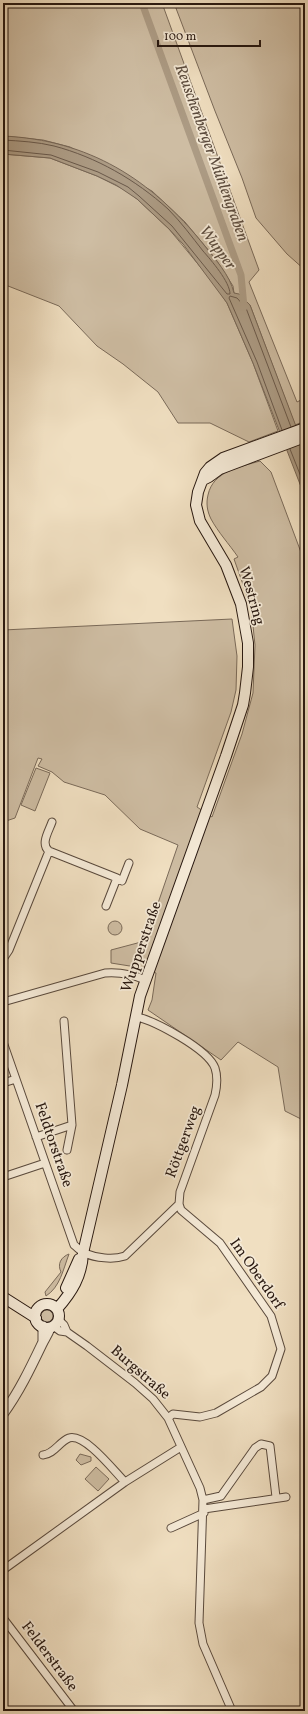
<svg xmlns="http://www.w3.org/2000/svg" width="308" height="1714" viewBox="0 0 308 1714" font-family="Vollkorn,serif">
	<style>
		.green { fill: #cebda3; stroke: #7a6a59 }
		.water { fill: #ac9b84; stroke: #765 }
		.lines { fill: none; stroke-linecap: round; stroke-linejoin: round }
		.shore { stroke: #6a594a; stroke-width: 1 }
		.canal { stroke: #ac9b84; stroke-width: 7 }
		.minor-casing { stroke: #59493c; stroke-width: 9 }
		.tertiary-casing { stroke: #59493c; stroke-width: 11 }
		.secondary-casing { stroke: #27170f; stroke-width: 12 }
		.minor { stroke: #f5ead7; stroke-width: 7 }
		.tertiary { stroke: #f5ead7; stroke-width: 9 }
		.secondary { stroke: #f5ead7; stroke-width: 10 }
		.labels { text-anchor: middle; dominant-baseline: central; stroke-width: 3.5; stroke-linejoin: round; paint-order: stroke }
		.street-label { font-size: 15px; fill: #27170f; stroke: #f5ead7 }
		.water-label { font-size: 16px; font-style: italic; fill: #5c4c3e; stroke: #f5ead7 }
	</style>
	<rect width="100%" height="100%" fill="#f0dfc1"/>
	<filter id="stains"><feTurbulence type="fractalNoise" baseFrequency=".005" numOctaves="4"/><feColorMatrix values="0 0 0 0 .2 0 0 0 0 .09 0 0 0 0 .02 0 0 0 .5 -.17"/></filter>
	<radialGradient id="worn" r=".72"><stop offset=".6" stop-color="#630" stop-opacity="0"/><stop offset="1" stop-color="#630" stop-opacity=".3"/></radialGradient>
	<!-- green -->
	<path class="green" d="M3,3H162L259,270L249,282L297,402L305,398V421L295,425L250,305L234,293L233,286L215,258L185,222L152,191L70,147L43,140L3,136Z
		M174,3H305V270L287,254L256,218L242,178L215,111Z
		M3,154L50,158L97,176L125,190L137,199L169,229L212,281L227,303L253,363L278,431L249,442L210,423H178L158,392L123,364L97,346L59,306L3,284Z
		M260,461L271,472L305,563V1121L285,1111L278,1067L238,1042L221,1060L148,1010L152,1000L156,973L136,967L111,963V950L145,941L178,845L140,829L105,795L64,782L52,772L38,766L42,759L38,758L15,818L3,822V630L232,619L237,656L236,690L231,712L197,807L212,817L242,734L253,693L255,645L251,607L234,559L238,557C229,544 218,532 211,519C207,511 206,503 208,495C213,471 240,467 260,461Z
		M36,768L50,773L35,811L21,805Z
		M108 928a7 7 0 1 1 14 0a7 7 0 1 1-14 0Z
		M69,1254C63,1270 60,1287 46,1296L45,1292L61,1272C57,1264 61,1257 69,1254Z
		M41 1316a6 6 0 1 1 12 0a6 6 0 1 1-12 0Z
		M80,1454L91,1457V1461L81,1465L76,1460Z
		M96,1467L109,1479L98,1491L85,1479Z"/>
	<!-- water -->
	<path class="water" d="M3,136C89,140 151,179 204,245C215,259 230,275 234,293L239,294L250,305L305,450V497L253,363L227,303L183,244L169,229L137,199L116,185L97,176L50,158L3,154Z"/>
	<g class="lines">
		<!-- shore -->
		<path class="shore" d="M3,140C20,141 38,142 54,146C96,157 136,180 168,209C181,222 192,237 203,251C211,260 230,282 230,294H227L172,226L139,196L128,187L98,172L51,155L3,150
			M282,430L257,362L229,298L230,296L237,298L246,308L291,427
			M290,449L305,487"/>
		<!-- canal -->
		<path class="canal" d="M142,3L241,275L244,307"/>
		<defs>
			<path id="minor" d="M49,851C40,844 49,831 52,822
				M117,878L122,881L129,863
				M3,959L9,950L49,851L117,878L106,906
				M3,1002L105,973C119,972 132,974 145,980
				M137,1017C155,1021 208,1049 215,1068C218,1077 217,1086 215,1095L180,1192L179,1204L181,1210L220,1243L271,1316L281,1349L272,1376L261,1387L216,1413L200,1417L173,1414L168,1418
				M3,1042L74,1245C77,1247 80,1251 84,1253C96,1258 113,1260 125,1256L179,1204
				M3,1083L16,1079
				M36,1137L72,1125L64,1021
				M67,1150L72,1125
				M3,1177L45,1163
				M58,1319L64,1325L67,1332
				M53,1326L60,1331L67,1332L87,1346L135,1383L153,1399L168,1418L200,1488L203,1500L199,1623L203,1644L232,1711
				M43,1455C54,1454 59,1442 69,1438C85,1433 114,1471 125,1482
				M203,1500L221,1496L255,1448L261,1444L270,1446L276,1497
				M204,1509L286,1497
				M171,1528L204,1513
				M3,1570L125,1482L181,1447
				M3,1618L74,1711"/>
			<path id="tertiary" d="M43,1326V1342
				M3,1414C19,1392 30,1369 42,1344C45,1338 48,1334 50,1328"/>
			<path id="secondary" d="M203,480L209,477L220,469L305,437
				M66,1288L79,1259
				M3,1297L36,1318
				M35 1316a12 12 0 1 1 24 0a12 12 0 1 1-24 0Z
				M57,1309C72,1292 82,1276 83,1253L122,1085L140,996L226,756L243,705L245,693L248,667V643L241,604L226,565L200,521L196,505L198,492L205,473L210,467L223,458L305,428"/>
		</defs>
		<!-- minor casing -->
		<use href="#minor" class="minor-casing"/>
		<!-- tertiary casing -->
		<use href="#tertiary" class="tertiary-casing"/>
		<!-- secondary casing -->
		<use href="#secondary" class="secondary-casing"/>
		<!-- minor -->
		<use href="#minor" class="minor"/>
		<!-- tertiary -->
		<use href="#tertiary" class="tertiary"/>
		<!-- secondary -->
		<use href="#secondary" class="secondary"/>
	</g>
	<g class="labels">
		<!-- street labels -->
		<g class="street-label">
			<text transform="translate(251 596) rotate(74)">Westring</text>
			<text transform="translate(142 947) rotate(-71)">Wupperstraße</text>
			<text transform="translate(184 1142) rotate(-70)">Röttgerweg</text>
			<text transform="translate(53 1145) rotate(71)">Feldtorstraße</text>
			<text transform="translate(256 1274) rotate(55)">Im Oberdorf</text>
			<text transform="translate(140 1373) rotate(41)">Burgstraße</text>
			<text transform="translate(49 1657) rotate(53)">Felderstraße</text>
		</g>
		<!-- water labels -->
		<g class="water-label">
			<text transform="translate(211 153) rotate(70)">Reuschenberger Mühlengraben</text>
			<text transform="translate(217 248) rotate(54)">Wupper</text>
		</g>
	</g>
	<!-- margin -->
	<rect width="308" height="1714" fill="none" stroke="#f0dfc1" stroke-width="16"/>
	<rect x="4" y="4" width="300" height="1706" fill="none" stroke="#27170f" stroke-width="2"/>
	<rect x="8" y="8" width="292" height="1698" fill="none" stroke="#27170f"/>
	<!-- scale -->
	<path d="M158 40v6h102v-6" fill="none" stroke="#27170f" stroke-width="2"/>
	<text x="164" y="40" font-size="12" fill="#27170f" stroke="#f5ead7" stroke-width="3" paint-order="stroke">100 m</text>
	<rect width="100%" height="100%" filter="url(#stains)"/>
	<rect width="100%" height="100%" fill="url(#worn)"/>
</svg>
